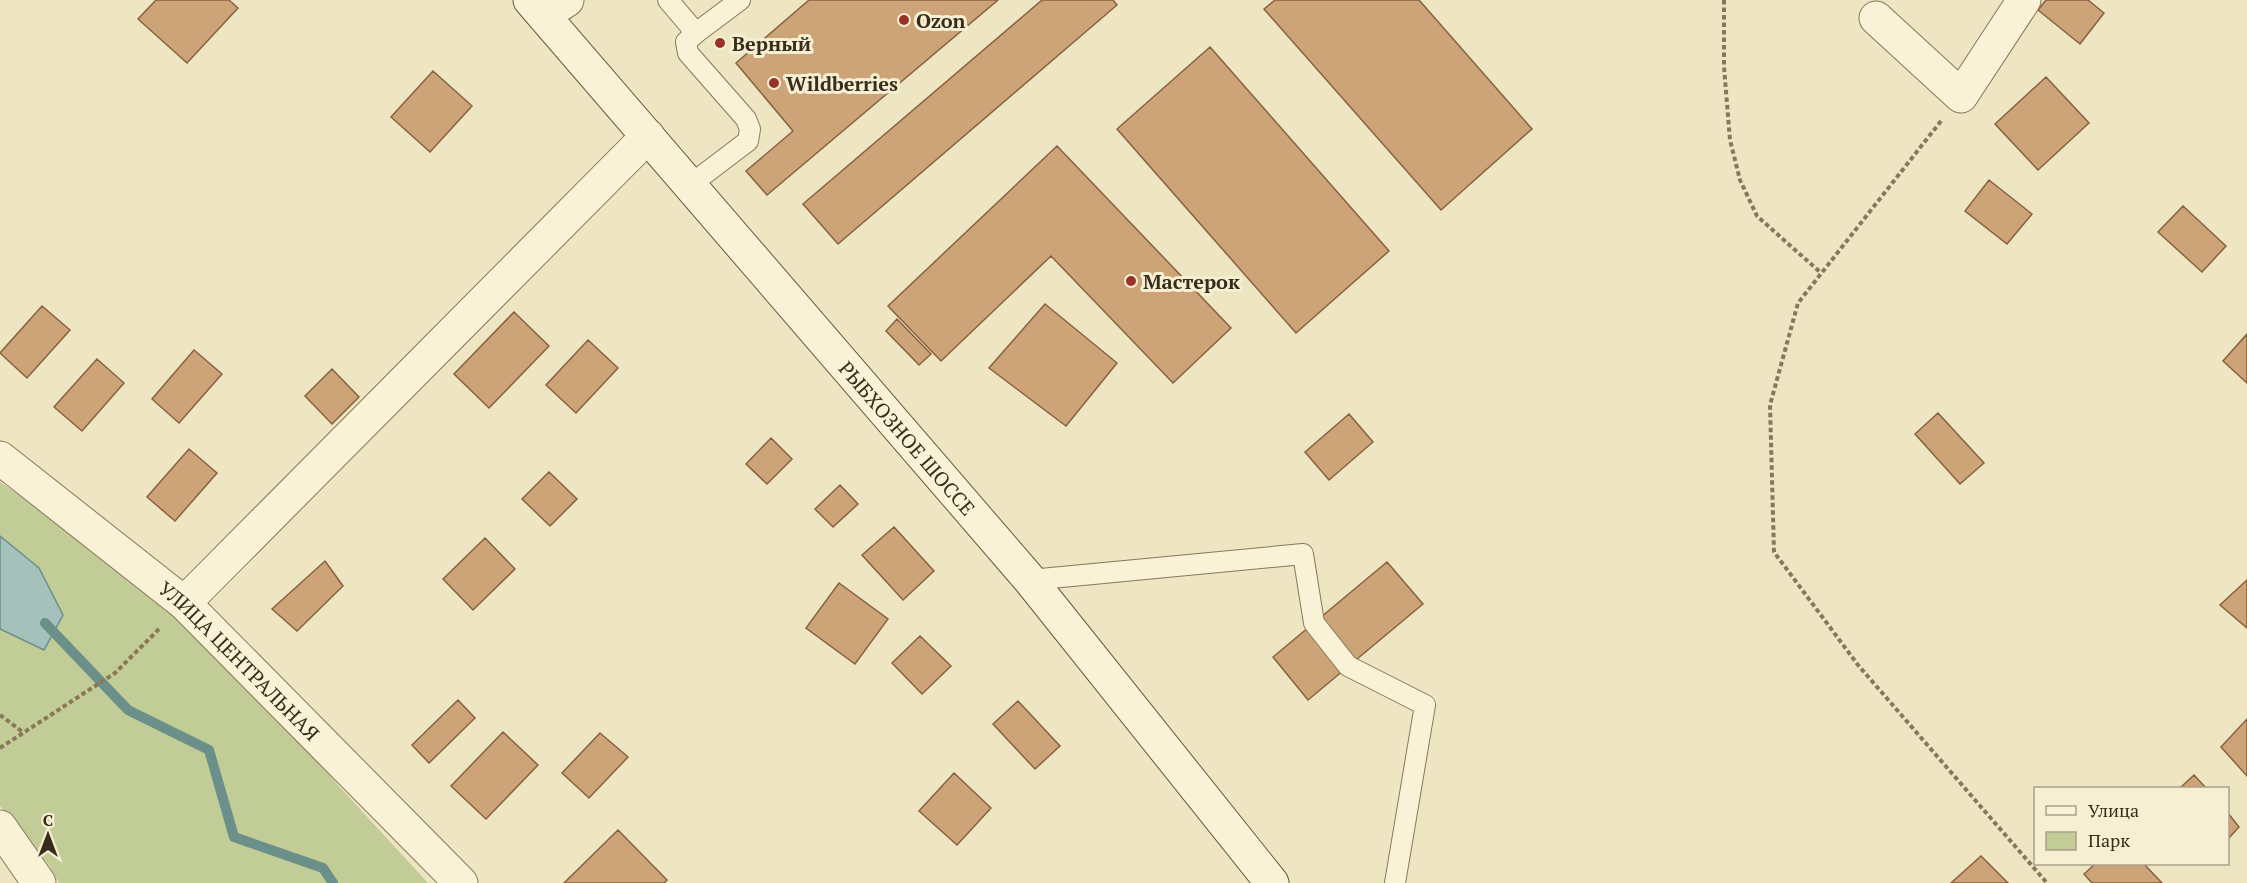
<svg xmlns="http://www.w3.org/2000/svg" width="2247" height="883" viewBox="0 0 2247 883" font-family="'PT Serif',serif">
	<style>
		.green { fill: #c1cc96 }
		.water { fill: #a5c1bb; stroke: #6b8f89; stroke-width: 1.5 }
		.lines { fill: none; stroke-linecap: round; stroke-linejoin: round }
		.stream { stroke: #6b8f89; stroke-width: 10 }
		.building { fill: #cda378; stroke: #88623f; stroke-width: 1.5 }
		.service-casing { stroke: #887759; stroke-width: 22 }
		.minor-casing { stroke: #887759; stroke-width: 35 }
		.secondary-casing { stroke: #6a573c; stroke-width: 35 }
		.path { stroke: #887759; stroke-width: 4; stroke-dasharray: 4.5 3; stroke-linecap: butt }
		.service { stroke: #f9f2d6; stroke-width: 20 }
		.minor { stroke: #f9f2d6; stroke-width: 33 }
		.secondary { stroke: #f9f2d6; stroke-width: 33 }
		.poi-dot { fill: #983229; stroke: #f6efd2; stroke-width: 2 }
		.labels { text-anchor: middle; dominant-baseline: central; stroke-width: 6; stroke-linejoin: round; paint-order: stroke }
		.poi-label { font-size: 20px; font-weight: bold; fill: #382d1d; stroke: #f6efd2; text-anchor: start }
		.street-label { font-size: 20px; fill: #382d1d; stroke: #f6efd2 }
	</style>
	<rect width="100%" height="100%" fill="#eee5c2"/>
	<!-- green -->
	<path class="green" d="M0,482L122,567L279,712L337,784L428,883H59L48,864L0,806V629L44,650L39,568L0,536Z"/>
	<!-- water -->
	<path class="water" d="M0,536L39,568L63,615L44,650L0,629Z"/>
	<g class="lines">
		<!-- stream -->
		<path class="stream" d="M45,623L128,710L209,750L234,837L323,868L333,883"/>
	</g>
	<!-- building -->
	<path class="building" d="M156,0H229L238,8L187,63L138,19Z
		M809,0H998L767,195L746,171L793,131L736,63Z
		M1042,0H1113L1117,5L838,244L803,204Z
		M1275,0H1419L1532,129L1441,210L1264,9Z
		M2046,0H2088L2104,13L2080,44L2038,10Z
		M1210,47L1389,251L1296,333L1117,129Z
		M433,71L472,106L430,152L391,117Z
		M2046,77L2089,123L2038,170L1995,124Z
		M1057,146L1231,328L1173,383L1051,256L941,361L888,306Z
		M1989,180L2032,214L2007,244L1965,211Z
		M2183,206L2226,246L2202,272L2158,232Z
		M1045,304L1117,363L1066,426L989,368Z
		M42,306L70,330L27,378L0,353Z
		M514,312L549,346L489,408L454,374Z
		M897,319L931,354L919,365L886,331Z
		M2247,334V383L2223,361Z
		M588,340L618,368L576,413L546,385Z
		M194,350L222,374L179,423L152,399Z
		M97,359L124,383L82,431L54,407Z
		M332,369L359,397L332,424L305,396Z
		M1938,413L1984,463L1960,484L1915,434Z
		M1349,414L1373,442L1329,480L1305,452Z
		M771,438L792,459L767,484L746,464Z
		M189,449L217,473L175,521L147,497Z
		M549,472L577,499L550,526L522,499Z
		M840,485L858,504L833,527L815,509Z
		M894,527L934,571L903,600L862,555Z
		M485,538L515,569L473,610L443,579Z
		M325,561L343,586L297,631L272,609Z
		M1387,562L1423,604L1308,700L1273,657Z
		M2247,580V628L2220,605Z
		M839,583L888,619L855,664L806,628Z
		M920,636L951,666L922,694L892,663Z
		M458,700L475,718L429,763L412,745Z
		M1018,701L1060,746L1035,769L993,724Z
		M2247,719V776L2221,747Z
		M503,732L538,765L486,819L451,786Z
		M600,733L628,757L589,798L562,773Z
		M954,773L991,808L957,845L919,811Z
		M2194,775L2206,788H2180Z
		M2228,813L2239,827L2228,839Z
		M618,830L667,880L664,883H564Z
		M1981,856L2008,883H1951Z
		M2095,864H2144L2162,883H2092L2084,874Z"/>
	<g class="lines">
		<defs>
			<path id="service" d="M668,0L696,33L740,0
				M690,185L748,141L750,129L746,119L688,53L686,42L696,33
				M1030,580L1303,554L1314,623L1348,666L1425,705L1395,883"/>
			<g id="minor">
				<path d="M544,15L567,0"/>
				<path d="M1876,18L1961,96L2024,0"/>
				<path id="s1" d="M0,458L184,603L461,883"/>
				<path d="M184,603L648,136"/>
				<path d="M0,827L39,883"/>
			</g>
			<g id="secondary">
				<path id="s2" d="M530,0L1030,580L1272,883"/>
			</g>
		</defs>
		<!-- service casing -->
		<use href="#service" class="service-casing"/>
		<!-- minor casing -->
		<use href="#minor" class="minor-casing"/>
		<!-- secondary casing -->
		<use href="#secondary" class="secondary-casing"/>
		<!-- path -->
		<path class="path" d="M1724,0V67L1730,140L1740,180L1757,216L1821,273
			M1941,121L1798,303L1770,405L1774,552L1858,665L2047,883
			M0,715L24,733
			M0,748L115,673L161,627"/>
		<!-- service -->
		<use href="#service" class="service"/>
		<!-- minor -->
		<use href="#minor" class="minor"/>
		<!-- secondary -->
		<use href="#secondary" class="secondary"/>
	</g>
	<!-- markers -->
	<g class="poi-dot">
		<circle cx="904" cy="20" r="6"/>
		<circle cx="720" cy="43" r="6"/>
		<circle cx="774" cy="83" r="6"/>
		<circle cx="1131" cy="281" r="6"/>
	</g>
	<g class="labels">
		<!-- poi labels -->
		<g class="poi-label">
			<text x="916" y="20">Ozon</text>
			<text x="732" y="43">Верный</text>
			<text x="786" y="83">Wildberries</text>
			<text x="1143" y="281">Мастерок</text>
		</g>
		<!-- street labels -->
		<g class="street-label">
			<text stroke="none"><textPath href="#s2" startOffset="578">РЫБХОЗНОЕ ШОССЕ</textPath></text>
			<text stroke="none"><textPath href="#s1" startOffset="314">УЛИЦА ЦЕНТРАЛЬНАЯ</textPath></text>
		</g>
	</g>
	<!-- legend -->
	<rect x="2034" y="787" width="195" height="78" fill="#f6efd2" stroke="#aaa18a" stroke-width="1.5"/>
	<rect x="2046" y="806" width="30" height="9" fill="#f9f2d6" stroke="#aaa18a" stroke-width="1.5"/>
	<text x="2088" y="817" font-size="18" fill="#382d1d">Улица</text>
	<rect x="2046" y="832" width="30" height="18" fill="#c1cc96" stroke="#aaa18a" stroke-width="1.5"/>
	<text x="2088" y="847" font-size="18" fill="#382d1d">Парк</text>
	<!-- north arrow -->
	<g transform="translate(48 835)" stroke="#f6efd2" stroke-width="4.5" paint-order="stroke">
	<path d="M0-4.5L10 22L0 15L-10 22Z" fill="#382d1d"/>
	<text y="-9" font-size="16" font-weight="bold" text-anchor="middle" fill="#382d1d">С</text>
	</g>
</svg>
